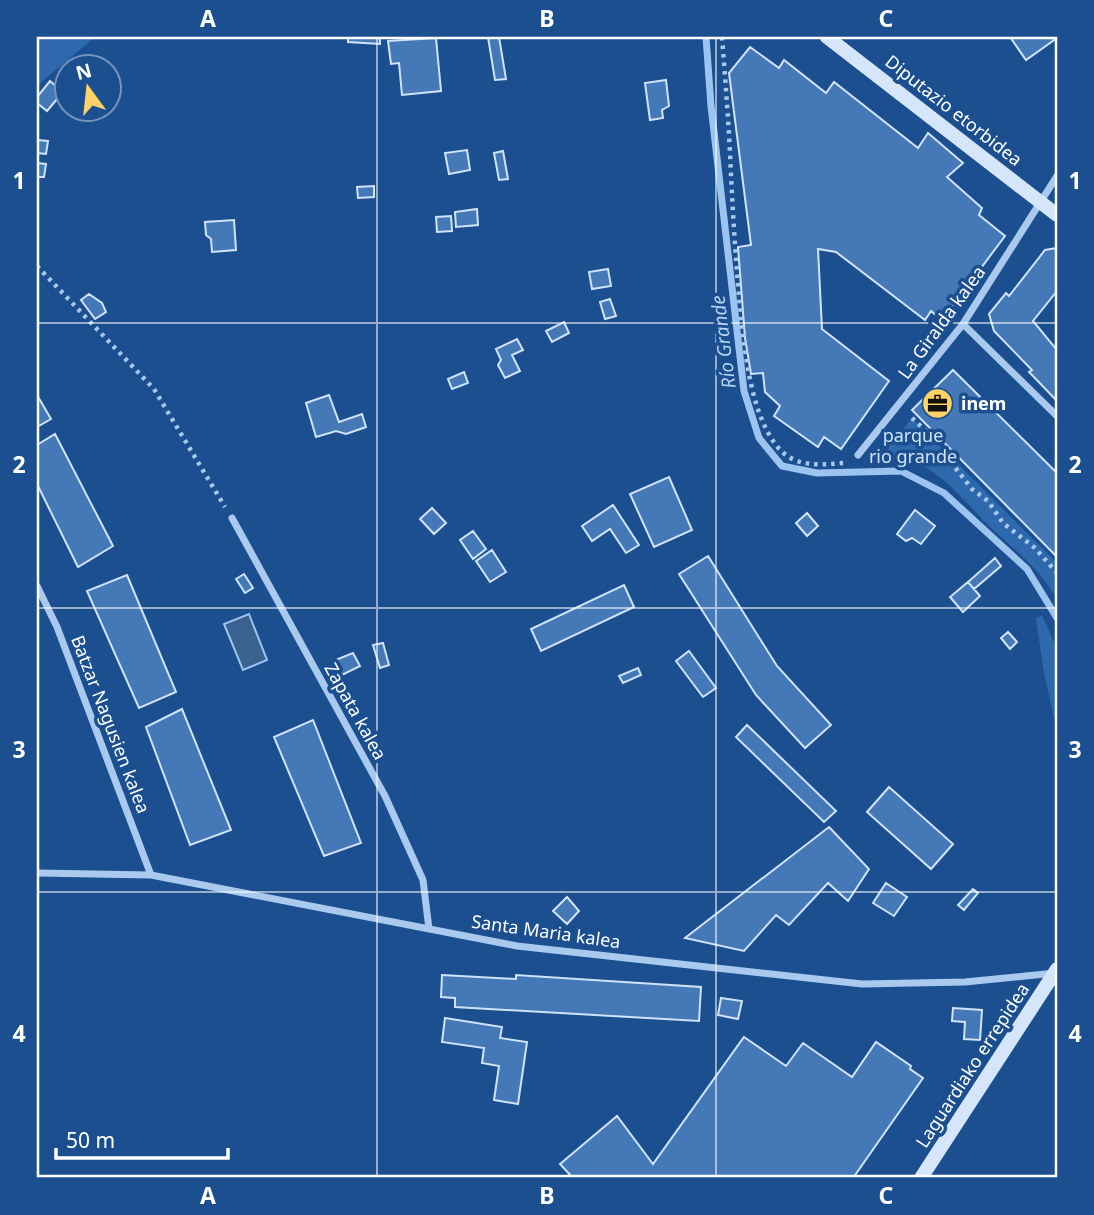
<svg xmlns="http://www.w3.org/2000/svg" width="1094" height="1215" viewBox="0 0 1094 1215" font-family="'Noto Sans',sans-serif">
	<style>
		.green { fill: #2e69ad }
		.water { fill: #3c6290; stroke: #9cc4f0; stroke-width: 2 }
		.lines { fill: none; stroke-linecap: round; stroke-linejoin: round }
		.stream { stroke: #9cc4f0; stroke-width: 7 }
		.building { fill: #4478b7; stroke: #cfe3fa; stroke-width: 2 }
		.path { stroke: #a9c9ee; stroke-width: 4.5; stroke-dasharray: 3.5 5; stroke-linecap: butt }
		.street { stroke: #a9c9ee; stroke-width: 7 }
		.secondary { stroke: #d6e6fa; stroke-width: 14 }
		.grid { fill: none; stroke: #fff; stroke-width: 2; stroke-opacity: 0.55 }
		.labels { text-anchor: middle; dominant-baseline: central; stroke-width: 7; stroke-linejoin: round; paint-order: stroke }
		.street-label { font-size: 18px; fill: #fff; stroke: #1b4f8f }
		.poi-label { font-size: 18px; font-weight: bold; fill: #fff; stroke: #1b4f8f; text-anchor: start }
		.park-label { font-size: 18px; fill: #cfe3fa; stroke: #1b4f8f }
		.water-label { font-size: 19px; font-style: italic; fill: #b5d3f5; stroke: #1b4f8f }
		.neatline { fill: none; stroke: #fff; stroke-width: 2.5 }
		.grid-label { font-size: 23px; text-anchor: middle; font-weight: bold; fill: #fff }
	</style>
	<rect width="100%" height="100%" fill="#1b4f8f"/>
	<!-- green -->
	<path class="green" d="M37,37H95L37,86Z
		M912,418L1057,563V600C1041,569 1012,548 987,524C968,505 951,483 927,468C915,461 894,459 880,456Z
		M1042,615L1057,649V731L1044,673L1036,619Z"/>
	<!-- water -->
	<path class="water" d="M249,614L267,660L243,670L224,624Z"/>
	<g class="lines">
		<!-- stream -->
		<path class="stream" d="M706,37L711,106L744,391L759,438L782,466L817,473L901,471L944,493L1027,569L1057,618"/>
	</g>
	<!-- building -->
	<path class="building" d="M348,37H380V44L348,42Z
		M488,37H499L506,79L495,80Z
		M1010,37H1057V38L1026,60Z
		M436,38L441,91L402,95L399,63L391,64L388,41Z
		M750,47L779,68L784,60L826,93L834,82L918,148L928,133L963,163L947,177L982,208L979,215L1005,236L942,320L931,311L925,320L836,252L818,249L822,329L889,381L841,449L824,437L818,447L774,416L780,406L765,392L763,373L751,374L745,338L738,247L751,245L729,73Z
		M666,80L669,106L662,110L663,118L650,120L645,83Z
		M50,81L63,92L47,111L37,103V97Z
		M37,140L48,141L46,154L37,153Z
		M467,150L470,170L449,174L445,153Z
		M503,151L508,179L499,180L494,153Z
		M37,163L46,164L44,177H37Z
		M374,186V197L358,198L357,187Z
		M477,209L478,225L456,227L455,212Z
		M451,216L452,231L437,232L436,217Z
		M234,220L236,250L212,252L211,239L206,235L205,222Z
		M1057,248V291L1033,321L1057,350V401L1029,372L1032,370L994,331L989,314L1006,293L1009,296L1045,250Z
		M608,269L611,286L592,289L589,272Z
		M89,294L102,303L106,312L95,319L81,300Z
		M610,299L616,316L605,319L600,302Z
		M564,322L569,333L552,342L546,331Z
		M517,339L523,350L512,355L520,371L505,378L498,365L501,360L496,349Z
		M953,370L1057,473V557L912,410Z
		M464,372L468,383L452,389L448,379Z
		M37,395L51,419L37,427Z
		M329,395L339,422L362,414L366,427L346,434L336,431L316,437L306,403Z
		M55,434L113,546L78,567L37,484V445Z
		M669,477L692,530L654,547L630,494Z
		M613,505L639,545L626,553L610,529L592,541L582,526Z
		M432,508L446,523L434,534L420,519Z
		M915,510L935,526L921,544L912,538L906,541L897,534Z
		M807,513L818,526L807,536L796,523Z
		M473,531L486,549L473,559L460,540Z
		M492,550L506,572L490,582L476,561Z
		M708,556L777,666L831,725L805,748L756,695L679,574Z
		M995,558L1001,566L974,589L968,582Z
		M244,574L253,588L245,593L236,579Z
		M127,575L176,692L139,708L87,591Z
		M968,582L980,596L963,612L950,597Z
		M624,585L634,607L541,651L531,629Z
		M1008,632L1017,642L1010,649L1001,638Z
		M383,643L389,665L380,668L373,645Z
		M689,651L716,688L703,697L676,661Z
		M353,653L360,666L340,676L333,661Z
		M638,668L641,675L623,683L619,676Z
		M182,709L231,830L190,845L146,727Z
		M313,720L361,843L324,856L274,737Z
		M747,725L836,811L824,822L736,737Z
		M889,787L953,844L931,869L867,812Z
		M829,827L869,869L848,901L828,883L789,925L776,915L744,951L685,938Z
		M886,883L907,897L894,916L873,903Z
		M973,889L978,893L964,910L958,905Z
		M567,897L579,911L567,924L553,911Z
		M442,975L516,979V975L701,987L699,1021L455,1007V998L441,997Z
		M721,998L742,1001L738,1019L718,1015Z
		M953,1008L982,1010L980,1040L964,1039L965,1022L952,1021Z
		M445,1018L502,1027L500,1038L527,1042L518,1104L494,1100L499,1066L482,1063L484,1048L442,1042Z
		M744,1037L786,1066L803,1043L852,1077L876,1042L911,1066L910,1069L923,1078L853,1178H573L560,1164L617,1116L653,1164Z"/>
	<g class="lines">
		<!-- path -->
		<path class="path" d="M722,37C725,76 728,114 730,153C732,201 735,249 739,297C744,341 748,408 776,445C793,468 819,465 844,463
			M37,266L154,389L225,507
			M912,418L948,451L950,461L972,489L988,501L1003,523L1035,548L1057,573"/>
		<!-- street -->
		<path class="street" d="M963,324L1057,416
			M858,455L963,324L1057,176
			M232,518L385,796L423,880L429,929
			M37,586L57,627L151,875
			M37,873L151,875L517,946L862,984L965,982L1055,973L1057,983"/>
		<!-- secondary -->
		<path class="secondary" d="M827,37L1057,215
			M921,1178L1057,969"/>
	</g>
	<!-- grid -->
	<path class="grid" d="M377,37V1178M716,37V1178M37,323H1057M37,608H1057M37,892H1057"/>
	<!-- icons -->
	<defs>
		<symbol id="office-disc" viewBox="-11 -11 22 22"><circle r="9.5" fill="#ffd166" stroke="#1b4f8f"/><path d="M-6-3h4V-5.5h4V-3h4V5H-6ZM-1-4.5V-3h2v-1.5ZM-6 0V1H6V0Z" fill="#111"/></symbol>
	</defs>
	<g fill-rule="evenodd">
		<use href="#office-disc" x="920" y="386" width="35" height="35"/>
	</g>
	<g class="labels">
		<!-- street labels -->
		<g class="street-label">
			<text transform="translate(954 110) rotate(38)">Diputazio etorbidea</text>
			<text transform="translate(941 322) rotate(-54)">La Giralda kalea</text>
			<text transform="translate(356 711) rotate(61)">Zapata kalea</text>
			<text transform="translate(111 724) rotate(69)">Batzar Nagusien kalea</text>
			<text transform="translate(546 931) rotate(8)">Santa Maria kalea</text>
			<text transform="translate(972 1065) rotate(-57)">Laguardiako errepidea</text>
		</g>
		<!-- poi labels -->
		<g class="poi-label">
			<text x="961" y="403">inem</text>
		</g>
		<!-- park labels -->
		<g class="park-label">
			<text x="913" y="435">parque<tspan x="913" dy="21">rio grande</tspan></text>
		</g>
		<!-- water labels -->
		<g class="water-label">
			<text transform="translate(723 342) rotate(-97)">Río Grande</text>
		</g>
	</g>
	<!-- border -->
	<rect width="1094" height="1215" fill="none" stroke="#1b4f8f" stroke-width="77"/>
	<!-- north arrow -->
	<g transform="translate(88 88) rotate(345)"><circle r="33" fill="#1b4f8f" stroke="#7695bc" stroke-width="2"/>
	<path d="M0-5L12 26L0 18L-12 26Z" fill="#ffd166"/>
	<text y="-10" font-size="19" font-weight="bold" text-anchor="middle" fill="#ffffff">N</text>
	</g>
	<!-- scale -->
	<path d="M56 1148v10h172v-10" fill="none" stroke="#ffffff" stroke-width="3.5"/>
	<text x="66" y="1148" font-size="21" fill="#ffffff" stroke="#1b4f8f" stroke-width="5" paint-order="stroke">50 m</text>
	<rect x="38" y="38" width="1018" height="1138" class="neatline"/>
	<g class="grid-label">
		<text x="208" y="27">A</text>
		<text x="547" y="27">B</text>
		<text x="886" y="27">C</text>
		<text x="19" y="189">1</text>
		<text x="1075" y="189">1</text>
		<text x="19" y="473">2</text>
		<text x="1075" y="473">2</text>
		<text x="19" y="758">3</text>
		<text x="1075" y="758">3</text>
		<text x="19" y="1042">4</text>
		<text x="1075" y="1042">4</text>
		<text x="208" y="1204">A</text>
		<text x="547" y="1204">B</text>
		<text x="886" y="1204">C</text>
	</g>
</svg>
